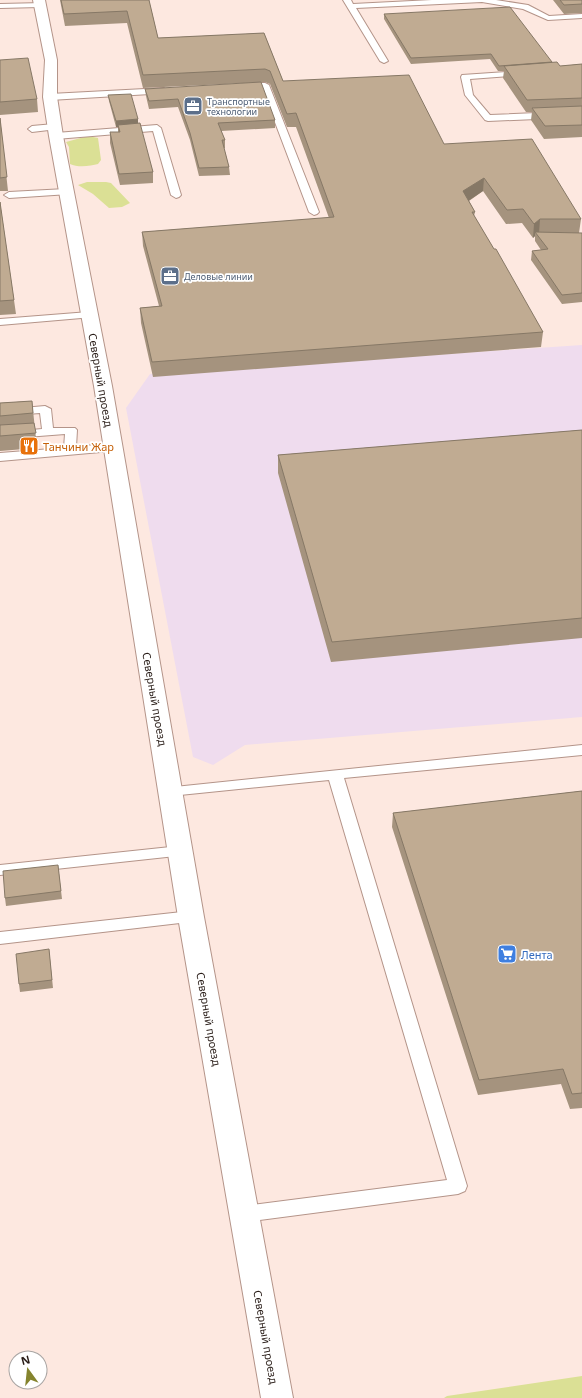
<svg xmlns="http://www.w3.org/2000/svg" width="582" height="1398" viewBox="0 0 582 1398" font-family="'Noto Sans',sans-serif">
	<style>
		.commercial { fill: #efdcee }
		.green { fill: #dbe095 }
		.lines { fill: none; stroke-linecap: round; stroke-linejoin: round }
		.lane-casing { stroke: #b49489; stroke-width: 2 }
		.street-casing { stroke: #b49489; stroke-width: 2 }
		.lane { fill: #fff; fill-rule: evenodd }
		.street { fill: #fff; fill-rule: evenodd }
		.wall { fill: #a5937e }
		.shaded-wall { fill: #867866 }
		.building { fill: #c0ab92; stroke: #867866 }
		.labels { text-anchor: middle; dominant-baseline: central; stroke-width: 3.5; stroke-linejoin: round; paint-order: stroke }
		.far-service-label { font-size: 9px; fill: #4e5e75; stroke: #fff; text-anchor: start }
		.street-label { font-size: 11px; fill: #291d18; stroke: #fff }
		.food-label { font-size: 11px; fill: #c56008; stroke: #fff; text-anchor: start }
		.shop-label { font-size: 11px; fill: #366cbe; stroke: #fff; text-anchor: start }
	</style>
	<rect width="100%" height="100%" fill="#fde8e0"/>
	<!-- commercial -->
	<path class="commercial" d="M582,345V717L245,745L213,765L193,757L126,408L150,374Z"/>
	<!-- green -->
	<path class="green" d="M88,136L98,138L101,160L98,164C91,166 78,168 70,164L69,147L66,142Z
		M87,182H106L111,183L130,203L122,207L109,208L93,194L78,185Z
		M582,1376V1398H444L447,1396Z"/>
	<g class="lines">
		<defs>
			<path id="lane" d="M343,0H351L353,4L432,0H496L528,5L549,16L582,14V18L548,20L523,9L482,2L356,8L388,61L384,63L380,61Z
				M43,3V7H40L0,8V4Z
				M522,71L526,73L525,75L470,79L473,95L490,115L582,111V117L488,121L485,120L465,95L461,77L462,75Z
				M244,83H265L269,85L319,212L317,214L314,215L309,212L262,88H241L240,86Z
				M164,88L168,91L167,93L50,100L46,97L50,94Z
				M54,124L57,125V129L32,132L28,129L32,126Z
				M157,125L161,128L181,195L179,197L176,198L171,195L153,131L56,139L52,136L56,133Z
				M66,189L69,190V194L9,198L4,195L9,192Z
				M89,312L93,313L94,315L93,317L0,325V319Z
				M45,406L51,409L53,428H75L77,430L76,447L112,443L118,447L112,451L0,461V453L64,448L65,434L0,439V433L42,429L40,413L0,416V410Z
				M582,745V755L344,778L467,1186L465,1191L458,1194L244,1222L237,1219L235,1214L237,1209L244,1206L447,1180L329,780L170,796L165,794L163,791L165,788Z
				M180,846L185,847L188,851L185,855L0,875V865Z
				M191,911L197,913L199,917L197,921L0,944V932Z"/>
			<path id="street" d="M33,0H45L57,60V97L63,136L112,386L204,917L293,1398H261L178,917L94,386L49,136L43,97L45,60Z"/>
		</defs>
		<!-- lane casing -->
		<use href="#lane" class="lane-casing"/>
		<!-- street casing -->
		<use href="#street" class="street-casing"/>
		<!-- lane -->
		<use href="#lane" class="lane"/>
		<!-- street -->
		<use href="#street" class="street"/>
	</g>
	<!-- wall -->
	<path class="wall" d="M60,0H149L158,38L264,33L283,81L444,144L581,219L579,233H582V302L562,304L531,260L532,251L541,250L535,241V236L533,238L522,223L506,224L483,191L469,201L475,212L474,216L543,332L541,347L153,377L141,323L140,308L159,306L143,246L142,232L329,218L296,127H287L270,84L265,82L143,88L127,23L65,26Z
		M553,0H582V13L564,14Z
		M384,14L552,62V63L560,66L582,64V137L544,139L531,120L532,112H526L503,78L504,71H498L490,59L411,64L384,19Z
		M0,60L37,99L38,112L0,115Z
		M145,89L275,120V128L221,131L225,140V148H224L229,167L230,175L199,176L190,140L178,107L149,109L146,96Z
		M108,95L138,119V123L153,172V183L120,185L110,143V132H118V127H116L109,101Z
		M0,118L8,191H0Z
		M0,202L16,314L0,315Z
		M32,401L37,448L0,451V403Z
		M582,430V638L331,662L278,473V455Z
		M582,791V1108L570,1109L561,1084L478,1095L392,827L393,813Z
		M58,865L62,899L6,906L5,898Z
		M49,949L53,988L20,992L19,984Z"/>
	<!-- shaded-wall -->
	<path class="shaded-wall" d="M138,119V125H118V127H116V121Z
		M484,178L483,191L462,205L463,191Z
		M540,219L539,234L535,232V236L533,238L534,224Z"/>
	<!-- building -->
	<path class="building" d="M61,0H149L158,38L264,33L283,81L409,75L444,144L532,139L581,219H540L534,224L523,209L507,210L484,178L463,191L475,212H472L494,249H496L543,332L152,362L140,308L162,306L142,232L334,217L296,113L287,114L270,71L265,69L143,75L127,11L64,14Z
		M560,0H582V4L564,5Z
		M510,7L552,62L499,66L491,54L411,58L384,14Z
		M28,58L37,99L0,102V60Z
		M557,62L560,66L582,64V98L527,100L504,66Z
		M261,82L275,120L218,123L225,140H222L229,167L199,168L190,133L178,99L149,101L145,89Z
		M131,94L138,119L116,121L108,95Z
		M582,106V125L545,126L532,108Z
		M0,118L7,177L0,178Z
		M140,123L153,172L119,174L110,132H120L118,125Z
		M0,202L14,300L0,301Z
		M535,232L582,233V293L562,295L532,251L548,249Z
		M32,401L33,413L0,416V403Z
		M34,423L36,433L0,436V425Z
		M582,430V618L332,642L278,455Z
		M582,791V1093L572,1094L563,1069L479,1080L393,813Z
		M58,865L61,891L5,898L3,871Z
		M49,949L52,980L19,984L16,954Z"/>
	<!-- icons -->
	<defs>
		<symbol id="office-square" viewBox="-11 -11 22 22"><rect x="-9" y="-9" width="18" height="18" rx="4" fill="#5c6f8a" stroke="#fff"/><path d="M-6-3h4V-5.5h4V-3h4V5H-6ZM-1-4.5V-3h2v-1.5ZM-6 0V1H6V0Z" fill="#fff"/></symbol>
		<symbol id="restaurant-square" viewBox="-11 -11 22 22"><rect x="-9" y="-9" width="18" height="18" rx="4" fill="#e8710a" stroke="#fff"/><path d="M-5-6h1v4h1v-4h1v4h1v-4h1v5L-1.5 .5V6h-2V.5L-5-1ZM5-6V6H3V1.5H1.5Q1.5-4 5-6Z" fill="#fff"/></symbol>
		<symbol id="supermarket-square" viewBox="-11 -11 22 22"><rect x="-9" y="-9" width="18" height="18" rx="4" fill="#3f7fe0" stroke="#fff"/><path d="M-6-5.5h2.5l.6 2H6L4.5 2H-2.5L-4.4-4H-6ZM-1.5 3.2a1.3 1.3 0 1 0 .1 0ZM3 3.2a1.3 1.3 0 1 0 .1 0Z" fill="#fff"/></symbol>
	</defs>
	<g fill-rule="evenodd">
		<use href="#office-square" x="182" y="95" width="22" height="22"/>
		<use href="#office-square" x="159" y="265" width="22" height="22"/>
		<use href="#restaurant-square" x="18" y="435" width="22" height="22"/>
		<use href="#supermarket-square" x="496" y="943" width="22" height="22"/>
	</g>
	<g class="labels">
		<!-- far-service labels -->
		<g class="far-service-label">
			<text x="207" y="101">Транспортные<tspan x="207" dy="10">технологии</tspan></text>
			<text x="184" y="276">Деловые линии</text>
		</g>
		<!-- street labels -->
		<g class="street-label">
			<text transform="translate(101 380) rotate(80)">Северный проезд</text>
			<text transform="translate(155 699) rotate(80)">Северный проезд</text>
			<text transform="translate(209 1019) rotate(80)">Северный проезд</text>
			<text transform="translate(266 1337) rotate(80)">Северный проезд</text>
		</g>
		<!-- food labels -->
		<g class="food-label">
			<text x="43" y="446">Танчини Жар</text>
		</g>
		<!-- shop labels -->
		<g class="shop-label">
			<text x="521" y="954">Лента</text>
		</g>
	</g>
	<!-- north arrow -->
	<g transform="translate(28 1370) rotate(345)"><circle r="19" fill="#ffffff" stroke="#a9a5a3"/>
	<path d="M0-3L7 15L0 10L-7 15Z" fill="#85842e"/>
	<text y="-6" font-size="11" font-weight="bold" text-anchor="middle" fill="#291d18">N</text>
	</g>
</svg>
